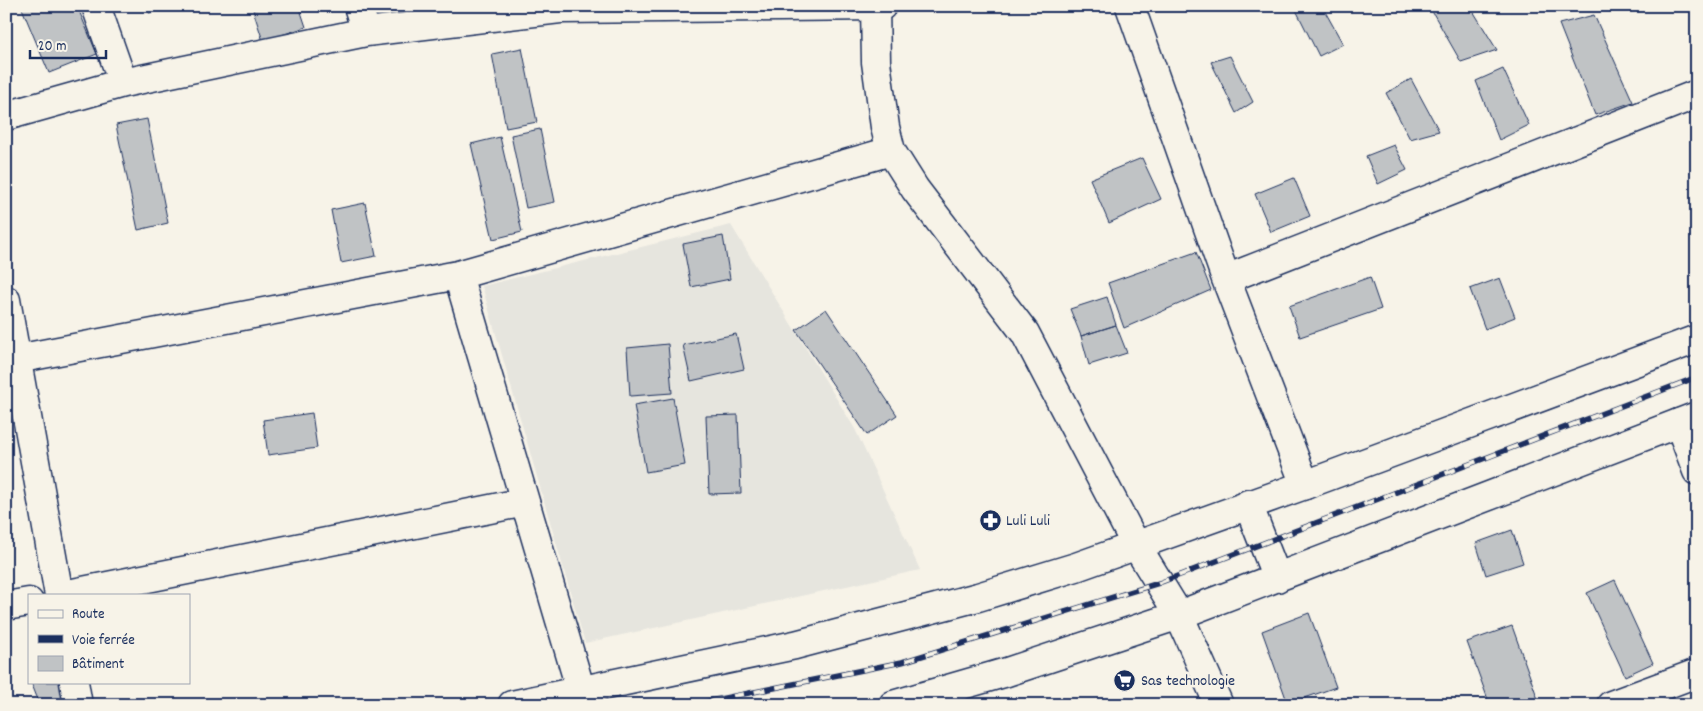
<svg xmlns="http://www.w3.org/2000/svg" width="1703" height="711" viewBox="0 0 1703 711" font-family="Dekko,sans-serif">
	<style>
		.built { fill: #e6e5de }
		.building { fill: #c0c3c5; stroke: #1b2f5e }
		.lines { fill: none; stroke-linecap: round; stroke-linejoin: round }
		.street-casing { stroke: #1b2f5e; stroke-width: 31 }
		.secondary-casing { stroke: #1b2f5e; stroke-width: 31 }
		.street { stroke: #f7f3e8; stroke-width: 28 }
		.secondary { stroke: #f7f3e8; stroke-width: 28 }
		.rail-casing { stroke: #1b2f5e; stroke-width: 5.5 }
		.rail { stroke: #f7f3e8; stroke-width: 4; stroke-dasharray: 11; stroke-linecap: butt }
		.labels { text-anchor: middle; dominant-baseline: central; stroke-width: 5; stroke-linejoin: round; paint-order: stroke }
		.poi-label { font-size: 16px; fill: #1b2f5e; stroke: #f7f3e8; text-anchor: start }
	</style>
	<rect width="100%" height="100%" fill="#f7f3e8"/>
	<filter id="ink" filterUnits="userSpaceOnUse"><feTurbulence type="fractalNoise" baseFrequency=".02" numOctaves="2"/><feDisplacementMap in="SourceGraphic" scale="10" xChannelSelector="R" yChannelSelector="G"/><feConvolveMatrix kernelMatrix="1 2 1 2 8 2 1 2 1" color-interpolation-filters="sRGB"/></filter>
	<g filter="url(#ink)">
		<!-- built -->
		<path class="built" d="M731,225L855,429L920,570L585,643L482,286Z"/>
		<!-- building -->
		<path class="building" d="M21,6H77L97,54L49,73Z
			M148,6H175L149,13Z
			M266,6H299L306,27L263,41L253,10Z
			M1294,6H1322L1343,44L1319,56Z
			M1429,6H1470L1497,50L1461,62Z
			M1594,15L1633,102L1595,115L1559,24Z
			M522,48L537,122L506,128L492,54Z
			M1230,56L1253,102L1236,113L1211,62Z
			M1503,69L1529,125L1499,140L1476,81Z
			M1411,79L1439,131L1410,139L1386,93Z
			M147,119L168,223L138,230L116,125Z
			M540,129L555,202L526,208L511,135Z
			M500,137L522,232L493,239L471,144Z
			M1394,145L1407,170L1378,184L1366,156Z
			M1142,158L1161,199L1109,223L1090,179Z
			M1294,178L1310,216L1271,232L1255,194Z
			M365,203L376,256L341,263L331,210Z
			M723,236L730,279L691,287L683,244Z
			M1196,252L1211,290L1124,328L1108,283Z
			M1370,277L1381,309L1300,337L1289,306Z
			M1500,278L1515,317L1485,329L1470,289Z
			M1107,297L1116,325L1081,336L1070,309Z
			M826,309L897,415L867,435L796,330Z
			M1116,325L1127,353L1089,365L1081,336Z
			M736,334L744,369L691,381L683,345Z
			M668,344L672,393L630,396L627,348Z
			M673,398L685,465L646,472L634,405Z
			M312,413L317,448L268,455L263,420Z
			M738,415L741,493L709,494L706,416Z
			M1512,530L1523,563L1486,575L1476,543Z
			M1615,580L1653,663L1625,676L1587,593Z
			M1309,613L1336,687L1288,704L1262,631Z
			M1512,626L1540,705H1490L1467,642Z
			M31,682H61L70,705H40Z"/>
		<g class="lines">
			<defs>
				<path id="street" d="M96,6L123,83
					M358,6L366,32
					M1130,6L1226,279L1305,485
					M6,116L123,83L366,32L560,9L882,6
					M458,275L581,691
					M1226,279L1697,94
					M6,300L59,595
					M6,361L458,275L891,151
					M1679,423L1697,471
					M63,595L525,502
					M6,606L29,602
					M74,682L78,705
					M1611,705L1697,673"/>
				<path id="secondary" d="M875,6L876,62L885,127L891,151L915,189L1025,333L1136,545L1179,615L1219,705
					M1248,504L1277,578
					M512,705L795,645L978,597L1076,567L1305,485L1697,339
					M893,705L1007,672L1179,615L1697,416"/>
			</defs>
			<!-- street casing -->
			<use href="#street" class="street-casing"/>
			<!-- secondary casing -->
			<use href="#secondary" class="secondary-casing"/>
			<!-- street -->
			<use href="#street" class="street"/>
			<!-- secondary -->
			<use href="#secondary" class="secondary"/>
			<defs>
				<path id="rail" d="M690,705L902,662L1159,583L1697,377"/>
			</defs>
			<!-- rail casing -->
			<use href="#rail" class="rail-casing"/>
			<!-- rail -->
			<use href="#rail" class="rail"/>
		</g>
	</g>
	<!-- icons -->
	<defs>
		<symbol id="pharmacy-disc" viewBox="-11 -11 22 22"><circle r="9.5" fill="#1b2f5e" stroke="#f7f3e8"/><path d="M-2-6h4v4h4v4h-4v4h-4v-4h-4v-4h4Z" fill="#fff"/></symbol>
		<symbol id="supermarket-disc" viewBox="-11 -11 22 22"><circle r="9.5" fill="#1b2f5e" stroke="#f7f3e8"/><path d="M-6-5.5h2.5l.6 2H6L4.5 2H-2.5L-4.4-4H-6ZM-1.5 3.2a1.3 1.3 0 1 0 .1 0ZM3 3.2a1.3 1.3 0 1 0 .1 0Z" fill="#fff"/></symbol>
	</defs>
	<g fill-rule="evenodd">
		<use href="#pharmacy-disc" x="978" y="508" width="25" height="25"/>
		<use href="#supermarket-disc" x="1112" y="668" width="25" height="25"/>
	</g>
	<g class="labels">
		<!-- poi labels -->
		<g class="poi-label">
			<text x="1006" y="521">Luli Luli</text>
			<text x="1141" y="681">Sas technologie</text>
		</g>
	</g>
	<!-- margin -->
	<rect width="1703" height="711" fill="none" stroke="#f7f3e8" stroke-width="25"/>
	<rect x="12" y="12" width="1678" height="686" fill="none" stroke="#1b2f5e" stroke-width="2" filter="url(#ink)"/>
	<!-- legend -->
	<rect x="28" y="594" width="162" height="90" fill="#f7f3e8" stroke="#9fa5b1"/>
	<rect x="38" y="610" width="25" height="8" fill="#f7f3e8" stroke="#9fa5b1"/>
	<text x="72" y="618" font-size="15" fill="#1b2f5e">Route</text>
	<rect x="38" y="635" width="25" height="8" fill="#1b2f5e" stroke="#9fa5b1"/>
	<text x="72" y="644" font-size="15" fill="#1b2f5e">Voie ferrée</text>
	<rect x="38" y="656" width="25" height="15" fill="#c0c3c5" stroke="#9fa5b1"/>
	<text x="72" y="668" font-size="15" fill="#1b2f5e">Bâtiment</text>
	<!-- scale -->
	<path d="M30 50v8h76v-8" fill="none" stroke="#1b2f5e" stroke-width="2.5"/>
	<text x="38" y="50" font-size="15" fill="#1b2f5e" stroke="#f7f3e8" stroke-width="4" paint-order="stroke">20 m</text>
</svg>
